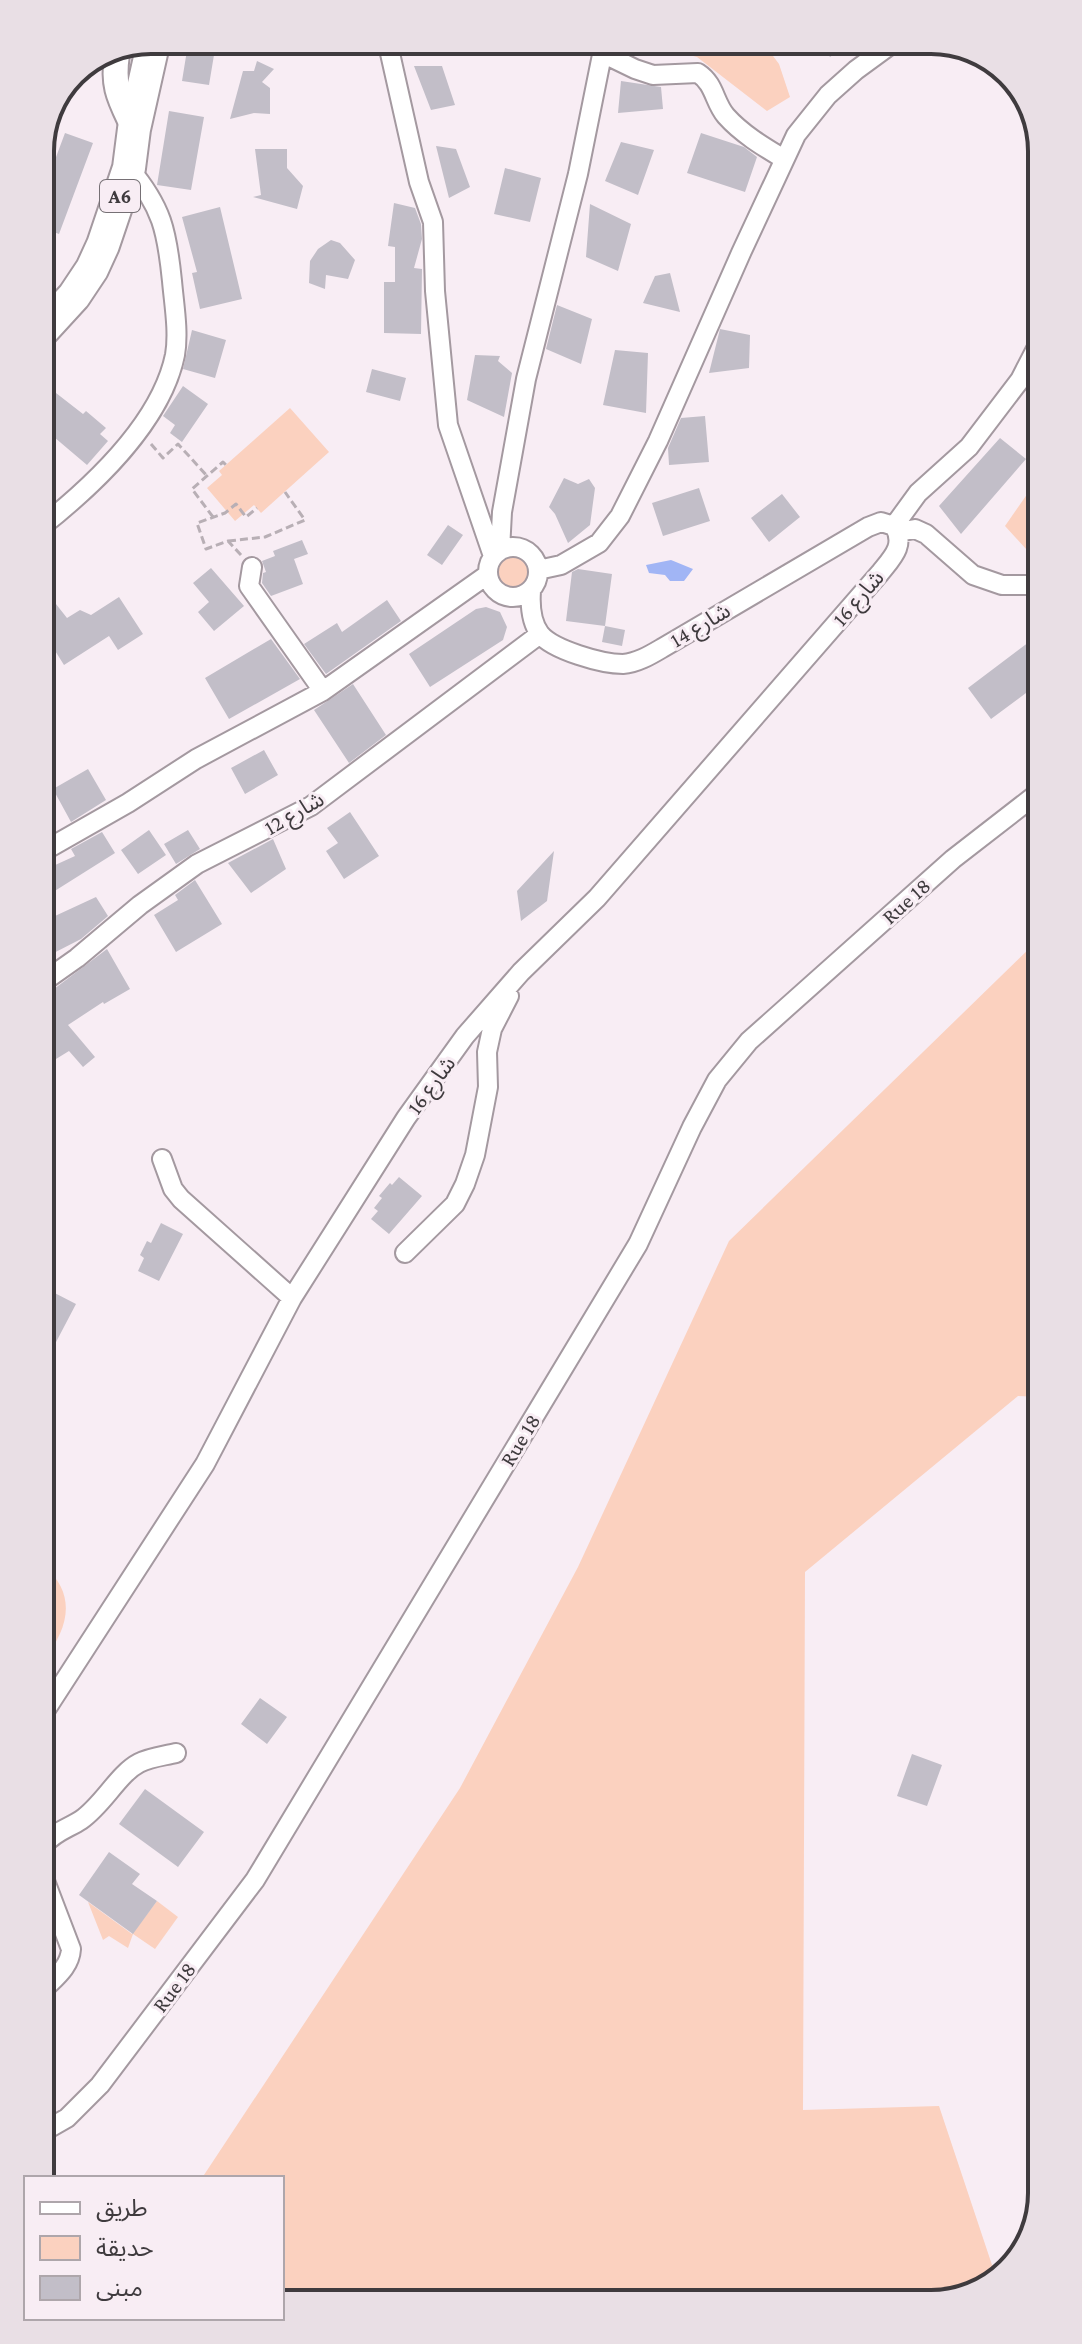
<svg xmlns="http://www.w3.org/2000/svg" width="1082" height="2344" viewBox="0 0 1082 2344" font-family="'Crimson Pro','Noto Sans Arabic',serif">
	<style>
		.green { fill: #fbd1bf }
		.water { fill: #a1b5f5 }
		.building { fill: #c2bec8 }
		.lines { fill: none; stroke-linecap: round; stroke-linejoin: round }
		.street-casing { stroke: #a499a0; stroke-width: 22 }
		.secondary-casing { stroke: #a499a0; stroke-width: 28 }
		.highway-casing { stroke: #a499a0; stroke-width: 36 }
		.path { stroke: #b8afb5; stroke-width: 3; stroke-dasharray: 8 4; stroke-linecap: butt }
		.street { stroke: #fff; stroke-width: 18 }
		.secondary { stroke: #fff; stroke-width: 24 }
		.highway { stroke: #fff; stroke-width: 32 }
		.labels { text-anchor: middle; dominant-baseline: central; stroke-width: 6; stroke-linejoin: round; paint-order: stroke }
		.shield { fill: #f8edf4; stroke: #767075; stroke-width: 2 }
		.shield-label { font-size: 20px; font-weight: bold; fill: #3f3b3e }
		.street-label { font-size: 22px; fill: #3f3b3e; stroke: #f8edf4 }
		.rim { fill: none; stroke: #3f3b3e; stroke-width: 4 }
	</style>
	<rect width="100%" height="100%" fill="#f8edf4"/>
	<!-- green -->
	<path class="green" d="M642,40H761L779,64L790,97L767,111L697,57L678,52L649,50Z
		M290,408L329,452L261,513L254,505L235,521L207,488L222,475L219,471Z
		M1037,480V561L1005,526Z
		M496 573a16 16 0 1 1 32 0a16 16 0 1 1-32 0Z
		M1038,940L1040,1397L1018,1396L805,1572L803,2110L939,2106L994,2271L992,2278L967,2298L282,2303V2178H202L460,1788L578,1567L729,1241Z
		M44,1566C77,1594 69,1628 44,1659Z
		M157,1901L178,1917L155,1949L133,1934L128,1948L109,1936L103,1940L88,1902L132,1934Z"/>
	<!-- water -->
	<path class="water" d="M671,560L693,569L684,581H670L665,575L649,573L646,565Z"/>
	<!-- building -->
	<path class="building" d="M818,40H854L830,57Z
		M188,44L215,49L209,85L182,81Z
		M257,61L274,69L262,82L270,88V114L254,113L230,119L243,71H254Z
		M414,66H442L455,105L431,110Z
		M621,81L661,87L663,109L618,113Z
		M169,111L204,117L191,190L157,185Z
		M65,133L93,143L59,234L40,227V200Z
		M701,133L744,147L757,157L745,192L687,173Z
		M621,142L654,150L638,195L605,181Z
		M436,146L456,149L470,187L449,198Z
		M255,149H287V168L303,186L297,209L253,197L261,195Z
		M505,168L541,178L530,222L494,214Z
		M394,203L415,208L421,224L422,239L414,268L422,269L421,334L384,333V282H395V247L388,246Z
		M590,204L631,224L618,271L586,257Z
		M220,207L242,299L200,309L192,273L197,272L182,217Z
		M331,240L340,243L355,260L348,279L326,275L325,289L309,283L310,261L318,249Z
		M670,273L680,312L643,303L655,276Z
		M557,305L592,319L581,364L546,349Z
		M720,329L750,335L749,368L709,373Z
		M192,330L226,340L215,378L183,369Z
		M615,350L648,353L646,413L603,405Z
		M475,355L500,356L498,361L512,373L504,417L467,400Z
		M372,369L406,378L400,401L366,392Z
		M47,386L83,414L86,411L106,428L100,434L108,441L87,465L41,426V394Z
		M183,386L208,404L182,442L170,433L175,425L163,416Z
		M705,416L709,462L669,465L668,448L681,418Z
		M1000,438L1026,459L961,534L939,506Z
		M564,478L578,484L589,479L595,488L590,525L568,543L555,514L549,507Z
		M699,488L710,521L663,536L652,503Z
		M782,494L800,517L769,542L751,518Z
		M448,525L463,535L442,565L427,555Z
		M302,540L308,554L294,559L303,584L271,596L262,583L263,573L266,572L262,561L275,556L273,551Z
		M211,568L244,606L214,631L198,612L209,602L193,583Z
		M578,569L612,574L605,626L625,630L622,646L602,642L605,626L566,621L572,572Z
		M41,585L67,618L80,610L91,615L119,597L143,634L118,650L109,636L64,665L42,630Z
		M387,600L401,621L326,674L304,644L337,623L342,632Z
		M486,607L500,612L507,627L503,640L430,687L409,654L476,609Z
		M1037,636L1038,684L991,719L968,688Z
		M271,639L300,679L229,719L205,678Z
		M353,684L386,735L349,763L314,710Z
		M264,750L278,775L245,794L231,768Z
		M88,769L106,800L71,822L53,789Z
		M350,812L379,856L344,879L326,851L338,843L327,828Z
		M149,830L166,855L138,874L121,850Z
		M188,830L200,849L176,864L164,844Z
		M102,832L115,853L42,899V871L75,856L71,849Z
		M273,839L286,869L251,893L228,863Z
		M554,851L547,901L521,921L517,891Z
		M195,880L222,924L176,952L154,915L178,900L175,895Z
		M96,897L108,916L81,939L42,959V922Z
		M107,949L130,989L104,1004L103,1002L68,1025L95,1057L83,1067L69,1051L43,1067V994L50,992Z
		M399,1177L422,1196L389,1234L371,1219L378,1211L374,1208L382,1198L379,1196L390,1183L392,1185Z
		M161,1223L183,1234L159,1281L138,1271L144,1258L140,1255L147,1241L151,1243Z
		M43,1287L76,1304L44,1365Z
		M260,1698L287,1717L267,1744L241,1724Z
		M912,1754L942,1765L927,1806L897,1796Z
		M145,1789L204,1832L178,1867L119,1824Z
		M109,1852L140,1874L132,1884L157,1901L133,1934L79,1895Z"/>
	<g class="lines">
		<defs>
			<path id="street" d="M387,40L419,182L433,222L435,291L448,425L493,556
				M602,53L635,69L653,75L698,73C715,84 714,102 726,116C742,134 764,147 784,159
				M894,526L918,493L969,447L1020,380L1037,347
				M41,527C94,485 161,423 175,355C179,332 174,304 172,281C167,231 162,207 129,168
				M898,532L915,529L926,534L973,575L1002,585H1037
				M488 572a25 25 0 1 1 50 0a25 25 0 1 1-50 0Z
				M500,550L502,512L526,379L578,174L605,40
				M252,567L249,586L323,691
				M538,570L561,565L599,543L620,516L658,441L741,253L796,135L828,95L856,70L897,40
				M531,591C530,605 531,622 540,634C553,650 602,664 623,664C638,663 652,654 664,647L868,527L881,522L894,526
				M42,852L128,803L196,759L323,691L487,575
				M43,982L77,958L140,905L197,864L311,806L540,634
				M162,1159L173,1189L181,1199L292,1298
				M405,1253L455,1204L465,1184L475,1155L488,1087L487,1052L492,1029L509,996
				M45,1711L205,1464L292,1298L406,1118L465,1036L521,972L597,898L880,573C892,558 906,545 894,526
				M45,1844C54,1832 69,1828 81,1820C104,1804 118,1774 139,1763C151,1757 164,1756 176,1753
				M45,1881L71,1949C70,1966 57,1976 45,1988
				M46,2130L67,2118L100,2085L255,1880L638,1244L692,1127L717,1080L749,1041L953,859L1038,793"/>
			<path id="secondary" d="M117,54C112,88 120,99 134,129"/>
			<path id="highway" d="M41,332L74,296L92,269L103,245L129,168L134,129L154,40"/>
		</defs>
		<!-- street casing -->
		<use href="#street" class="street-casing"/>
		<!-- secondary casing -->
		<use href="#secondary" class="secondary-casing"/>
		<!-- highway casing -->
		<use href="#highway" class="highway-casing"/>
		<!-- path -->
		<path class="path" d="M151,444L163,458L178,444L208,477
			M213,517L192,489L223,462L226,465
			M228,541L265,537L305,520L285,492
			M241,555L228,541L206,549L197,523L225,513L236,504L246,517L257,508"/>
		<!-- street -->
		<use href="#street" class="street"/>
		<!-- secondary -->
		<use href="#secondary" class="secondary"/>
		<!-- highway -->
		<use href="#highway" class="highway"/>
	</g>
	<g class="labels">
		<!-- shield labels -->
		<rect class="shield" x="100" y="180" width="40" height="32" rx="6"/>
		<g class="shield-label">
			<text x="120" y="196">A6</text>
		</g>
		<!-- street labels -->
		<g class="street-label">
			<text transform="translate(858 598) rotate(-49)">شارع 16</text>
			<text transform="translate(700 625) rotate(-31)">شارع 14</text>
			<text transform="translate(294 813) rotate(-30)">شارع 12</text>
			<text transform="translate(906 901) rotate(-42)">Rue 18</text>
			<text transform="translate(431 1085) rotate(-54)">شارع 16</text>
			<text transform="translate(520 1440) rotate(-59)">Rue 18</text>
			<text transform="translate(174 1987) rotate(-53)">Rue 18</text>
		</g>
	</g>
	<!-- crop -->
	<path d="M0 0H1082V2344H0ZM151 54H931A97 97 0 0 1 1028 151V2193A97 97 0 0 1 931 2290H151A97 97 0 0 1 54 2193V151A97 97 0 0 1 151 54Z" fill="#e9dfe5" fill-rule="evenodd"/>
	<path class="rim" d="M151 54H931A97 97 0 0 1 1028 151V2193A97 97 0 0 1 931 2290H151A97 97 0 0 1 54 2193V151A97 97 0 0 1 151 54Z"/>
	<!-- legend -->
	<rect x="24" y="2176" width="260" height="144" fill="#f8edf4" stroke="#aea6ab" stroke-width="2"/>
	<rect x="40" y="2202" width="40" height="12" fill="#ffffff" stroke="#aea6ab" stroke-width="2"/>
	<text x="96" y="2216" font-size="24" fill="#3f3b3e">طريق</text>
	<rect x="40" y="2236" width="40" height="24" fill="#fbd1bf" stroke="#aea6ab" stroke-width="2"/>
	<text x="96" y="2256" font-size="24" fill="#3f3b3e">حديقة</text>
	<rect x="40" y="2276" width="40" height="24" fill="#c2bec8" stroke="#aea6ab" stroke-width="2"/>
	<text x="96" y="2296" font-size="24" fill="#3f3b3e">مبنى</text>
</svg>
